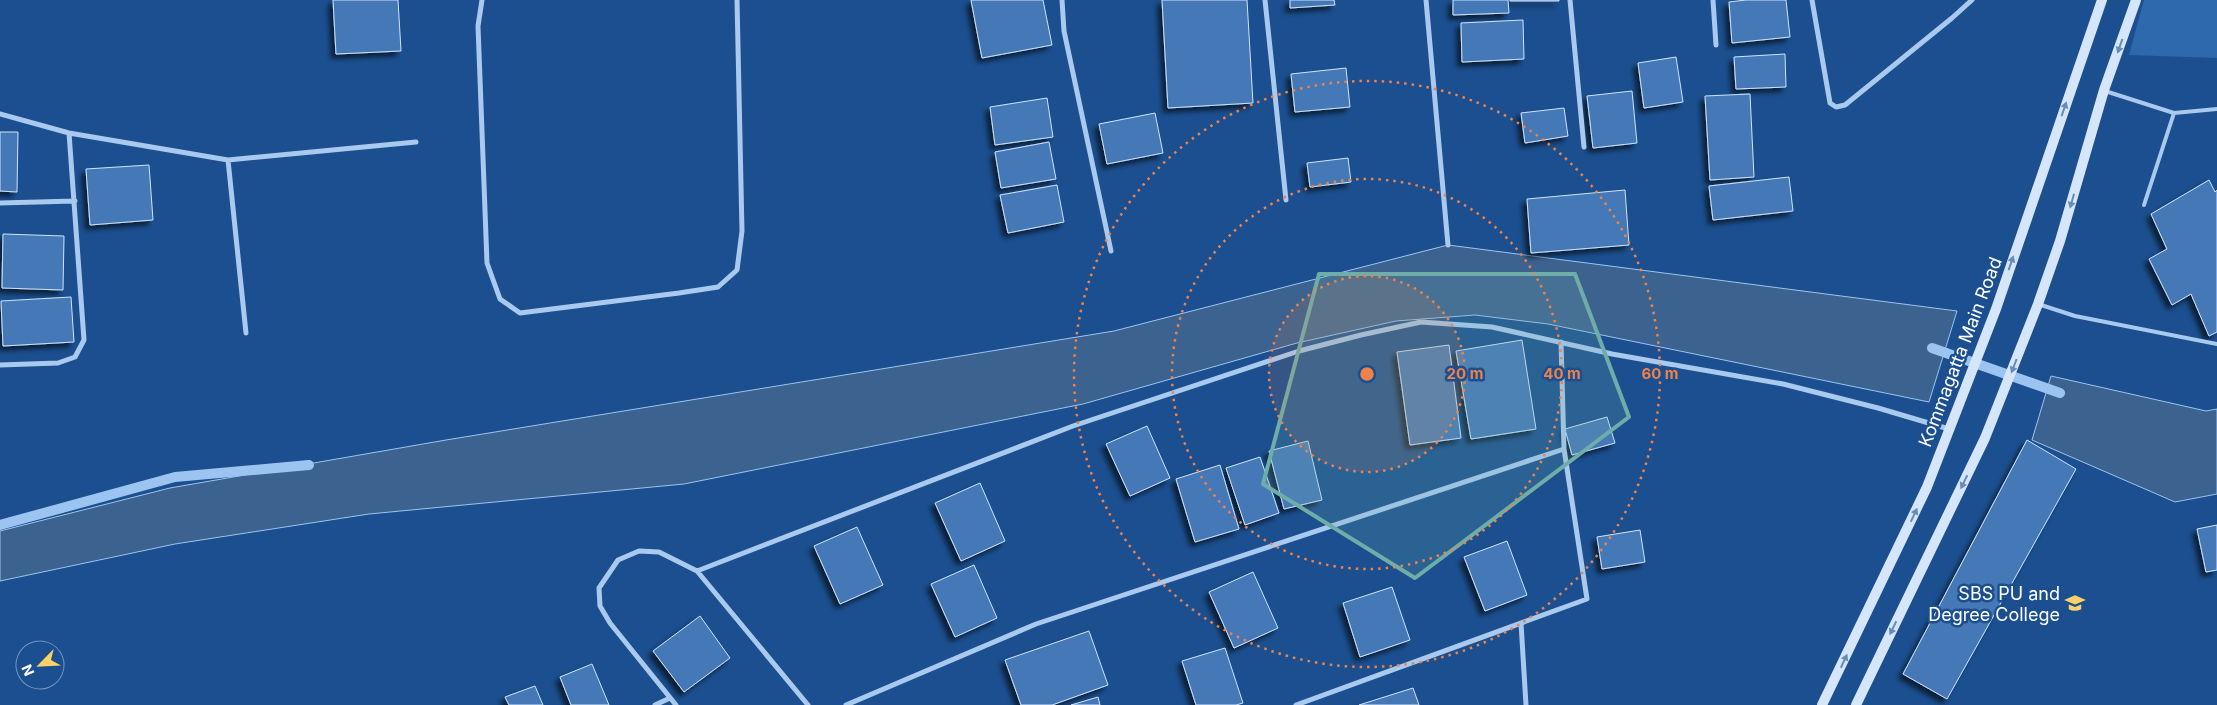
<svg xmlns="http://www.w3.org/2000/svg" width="2217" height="705" viewBox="0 0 2217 705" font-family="Inter,sans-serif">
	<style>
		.green { fill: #2e69ad }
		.water { fill: #3c6290; stroke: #9cc4f0 }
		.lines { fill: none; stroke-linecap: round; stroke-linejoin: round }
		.stream { stroke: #9cc4f0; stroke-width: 10 }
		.building { fill: #4478b7; stroke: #cfe3fa; filter: url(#shadow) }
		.lane { stroke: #a9c9ee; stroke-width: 4 }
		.street { stroke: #a9c9ee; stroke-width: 5 }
		.secondary { stroke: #d6e6fa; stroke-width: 10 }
		.oneway { fill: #668bba }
		.marked { fill: #6fada8; fill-opacity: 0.2; stroke: #6fada8; stroke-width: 4; stroke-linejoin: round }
		.ring { fill: none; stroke: #ee8249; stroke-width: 2.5; stroke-dasharray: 2.5 5 }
		.labels { text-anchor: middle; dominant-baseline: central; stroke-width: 5; stroke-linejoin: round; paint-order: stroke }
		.street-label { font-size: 18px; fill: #fff; stroke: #1b4f8f }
		.poi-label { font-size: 18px; fill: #fff; stroke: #1b4f8f; text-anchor: end }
		.centre { fill: #ee8249; stroke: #1b4f8f; stroke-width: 2.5 }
		.ring-label { font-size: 15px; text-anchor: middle; font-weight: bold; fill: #ee8249; stroke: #1b4f8f; stroke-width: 5; stroke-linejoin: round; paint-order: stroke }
	</style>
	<defs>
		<filter id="shadow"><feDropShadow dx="-4.5" dy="4.5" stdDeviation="2.5" flood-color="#0009"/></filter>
	</defs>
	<rect width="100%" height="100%" fill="#1b4f8f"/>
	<!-- green -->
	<path class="green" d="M2144,0H2217V58L2129,55Z"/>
	<!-- water -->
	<path class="water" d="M1448,245L1957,311L1929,402L1548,324L1475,315L1396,321L1297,343L1083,404L684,484L369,514L175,544L0,581V531L170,488L446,440L1114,331Z
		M2051,376L2206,411L2217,409V494L2175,502L2032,440Z"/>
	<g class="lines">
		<!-- stream -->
		<path class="stream" d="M1932,348L2060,393
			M0,525L175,477L309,465"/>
	</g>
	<!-- building -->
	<path class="building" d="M333,0H398L401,51L336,54Z
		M971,0H1043L1052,45L982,58Z
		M1162,0H1247L1253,103L1168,108Z
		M1290,0H1334L1335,5L1290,8Z
		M1453,0H1508L1509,13L1453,15Z
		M1510,0H1559V1H1510Z
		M1746,0H1786L1790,37L1732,43L1729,2Z
		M1523,20L1524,59L1462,62L1461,23Z
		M1785,54L1786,87L1736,89L1734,57Z
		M1676,57L1683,102L1644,108L1638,63Z
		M1346,68L1350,107L1295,112L1291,74Z
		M1632,91L1637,143L1593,148L1587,96Z
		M1750,94L1754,177L1710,180L1705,96Z
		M1047,98L1053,137L995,145L990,107Z
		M1564,108L1568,136L1525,143L1521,113Z
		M1155,113L1163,153L1107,164L1099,124Z
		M0,132H18L17,192L0,191Z
		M1049,142L1056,179L1001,188L995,152Z
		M1348,158L1351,182L1310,187L1307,163Z
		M149,165L153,220L90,225L86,169Z
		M1789,177L1793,211L1713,220L1709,186Z
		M2209,180L2215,192L2217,190V332L2209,336L2191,294L2172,305L2149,259L2167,249L2151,214Z
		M1057,185L1064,222L1008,233L1000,195Z
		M1625,190L1629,245L1531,253L1527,199Z
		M3,234L64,236L63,290L2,288Z
		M71,297L74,342L3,346L1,301Z
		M1522,340L1536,429L1471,439L1456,351Z
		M1449,345L1461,438L1410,445L1397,352Z
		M1607,417L1615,443L1572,455L1565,429Z
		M1147,426L1170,478L1130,496L1106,444Z
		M2027,440L2076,469L1947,699L1903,674Z
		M1308,441L1322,500L1284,509L1269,451Z
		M1260,457L1279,513L1245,525L1226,468Z
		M1220,465L1239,529L1195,542L1176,479Z
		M980,483L1005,541L961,561L935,503Z
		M2217,525V570L2206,572L2197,529Z
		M857,527L883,585L840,604L814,546Z
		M1640,530L1645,562L1602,569L1597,537Z
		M1507,541L1527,595L1485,611L1464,557Z
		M974,565L997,618L955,637L931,584Z
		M1253,572L1278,628L1234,648L1209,592Z
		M1392,587L1410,640L1360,657L1343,603Z
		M700,616L730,658L684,692L653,651Z
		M1089,631L1108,685L1052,705H1021L1005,660Z
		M1225,648L1243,703L1236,705H1196L1182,661Z
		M592,664L609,705H571L560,677Z
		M535,686L543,705H509L505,697Z
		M1413,688L1419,705H1359Z
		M1098,697L1100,705H1071Z"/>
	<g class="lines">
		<!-- lane -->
		<path class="lane" d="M2105,91L2174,113L2217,109
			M2144,205L2174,113
			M2038,304L2075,316L2217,344"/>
		<!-- street -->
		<path class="street" d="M482,0L478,26L487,263L500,299L520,313L679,293L718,287L737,270L742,231L737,0
			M1062,0L1064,31L1111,251
			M1265,0L1286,200
			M1426,0L1448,245
			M1570,0L1584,147
			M1713,0L1716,45
			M1812,0L1830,103L1836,107L1845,105L1952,18L1972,0
			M0,114L69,133L228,160L416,142
			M228,160L246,333
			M0,203L75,201
			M0,365L58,363L75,357L84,340L69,133
			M1521,623L1526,705
			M655,705L670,698
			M676,705L610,623L600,606L599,588L618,560L639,551L659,552L697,571
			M808,705L697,571L1073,426L1299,351L1361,335L1421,322L1492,327L1612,354L1783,384L1878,408L1949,429
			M846,705L1036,624L1564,449L1561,342
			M1296,705L1587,599L1564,449"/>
		<!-- secondary -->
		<path class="secondary" d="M1822,705L1927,487L1996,309L2102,0
			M1856,705L1985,438L2038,304L2060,241L2104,90L2136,0"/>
	</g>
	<!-- one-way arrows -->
	<defs><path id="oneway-solid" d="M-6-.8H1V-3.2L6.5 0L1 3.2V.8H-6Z" transform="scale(1.25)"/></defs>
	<g class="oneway">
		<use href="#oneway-solid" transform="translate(2120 46) rotate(109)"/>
		<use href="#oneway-solid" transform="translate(2064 109) rotate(-71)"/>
		<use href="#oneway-solid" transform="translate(2072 201) rotate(106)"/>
		<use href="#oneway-solid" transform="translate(2011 263) rotate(-71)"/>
		<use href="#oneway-solid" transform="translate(2014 366) rotate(111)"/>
		<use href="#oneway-solid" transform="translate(1964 482) rotate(116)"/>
		<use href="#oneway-solid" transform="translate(1914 515) rotate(-65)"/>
		<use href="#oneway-solid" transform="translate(1893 628) rotate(116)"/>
		<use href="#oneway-solid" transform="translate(1844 661) rotate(-65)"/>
	</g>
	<!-- marked area -->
	<path class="marked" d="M1319,274H1575L1629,417L1415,578L1263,484Z"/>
	<!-- distance rings -->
	<circle cx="1367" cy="374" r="98" fill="#ee8249" fill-opacity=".12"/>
	<g class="ring">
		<circle cx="1367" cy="374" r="98"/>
		<circle cx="1367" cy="374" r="195"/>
		<circle cx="1367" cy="374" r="293"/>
	</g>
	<!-- icons -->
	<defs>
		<symbol id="university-bare" viewBox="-9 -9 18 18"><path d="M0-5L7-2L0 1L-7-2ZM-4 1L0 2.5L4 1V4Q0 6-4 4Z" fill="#ffd166" stroke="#1b4f8f" stroke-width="2.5" paint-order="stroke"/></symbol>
	</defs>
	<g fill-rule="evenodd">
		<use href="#university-bare" x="2061" y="589" width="28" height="28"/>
	</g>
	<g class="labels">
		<!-- street labels -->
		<g class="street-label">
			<text transform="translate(1960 352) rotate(-69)">Kommagatta Main Road</text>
		</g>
		<!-- poi labels -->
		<g class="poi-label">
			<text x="2060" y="593">SBS PU and<tspan x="2060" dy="21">Degree College</tspan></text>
		</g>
	</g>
	<circle cx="1367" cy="374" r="8" class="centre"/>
	<g class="ring-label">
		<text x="1465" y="379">20 m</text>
		<text x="1562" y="379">40 m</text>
		<text x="1660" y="379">60 m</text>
	</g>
	<!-- north arrow -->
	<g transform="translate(40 665) rotate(246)"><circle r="24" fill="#1b4f8f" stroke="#7695bc"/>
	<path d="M0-4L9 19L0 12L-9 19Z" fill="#ffd166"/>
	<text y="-8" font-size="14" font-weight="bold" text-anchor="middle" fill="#ffffff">N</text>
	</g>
</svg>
